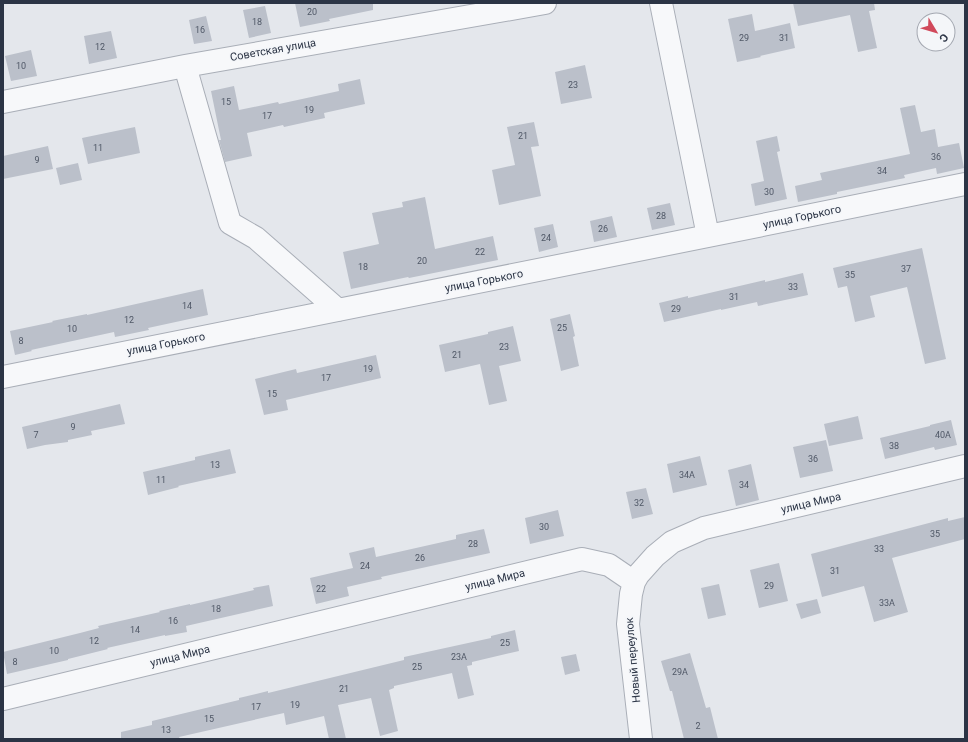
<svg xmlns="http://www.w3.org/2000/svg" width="968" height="742" viewBox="0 0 968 742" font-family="Roboto,sans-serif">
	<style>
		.building { fill: #bbc0ca }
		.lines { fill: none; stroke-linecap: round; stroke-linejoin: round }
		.minor-casing { stroke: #a9aeb7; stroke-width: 24 }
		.minor { stroke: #f7f8fa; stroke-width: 22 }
		.labels { text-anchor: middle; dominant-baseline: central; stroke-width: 3; stroke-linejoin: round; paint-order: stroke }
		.number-label { font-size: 9px; fill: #4f5766 }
		.street-label { font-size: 11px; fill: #2b3445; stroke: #f4f6f9 }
	</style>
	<rect width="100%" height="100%" fill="#e4e7ec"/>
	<!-- building -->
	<path class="building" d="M295,3H373V10L329,19L330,21L300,27Z
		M793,3H874L875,10L869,11L877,48L858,52L850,15L798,26Z
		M265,6L271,33L249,38L243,10Z
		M752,14L755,31L790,23L795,48L760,56L761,57L737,62L728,19Z
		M206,16L212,41L194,44L189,20Z
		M111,31L117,58L89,64L84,36Z
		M31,50L37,76L11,81L5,56Z
		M585,65L592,98L561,104L555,72Z
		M360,79L365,104L324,113L325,118L284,127L283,125L247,133L252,156L225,162L219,140H221L211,91L234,86L239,110L278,102L279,104L339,91L338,84Z
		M915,105L921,132L935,129L938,147L959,143L964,168L937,174L936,168L904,175L905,178L837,192V194L798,202L795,186L822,180L820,173L910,154L900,108Z
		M534,122L539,146L531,147L541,196L499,205L492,170L515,165L507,127Z
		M135,127L140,153L88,164L82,138Z
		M777,136L780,151L777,152L787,199L755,206L751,184L764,181L756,141Z
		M48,146L53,169L3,179V156Z
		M78,163L82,180L60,185L56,168Z
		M425,197L435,249L493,236L498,260L409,278L408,277L351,289L343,252L379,244L372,213L403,207L402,202Z
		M670,203L675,225L652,230L647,208Z
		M612,216L617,237L594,242L590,221Z
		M553,224L558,247L539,252L534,228Z
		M922,248L946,359L925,364L907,287L870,296L875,317L855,322L847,286L838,288L833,268Z
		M803,273L808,295L758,306L757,302L721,310V309L664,322L659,303L688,296V298L765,280V282Z
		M203,289L208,315L148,328L149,330L115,337L114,332L31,350L32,351L15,355L10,331L53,322L52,321L87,314V315Z
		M570,314L575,336L573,337L579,366L561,371L550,319Z
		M513,326L521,361L499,366L507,401L489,405L480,364L445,372L439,345L488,334V332Z
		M376,355L381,378L286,400L288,410L264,415L255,379L296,369L297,373Z
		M120,404L125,424L91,431L92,435L68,440V442L45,445L27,449L22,427Z
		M858,416L863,439L829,446L824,424Z
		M951,420L957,445L935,450L934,447L885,459L880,438L930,426V425Z
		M826,440L833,471L800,478L793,447Z
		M230,449L236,473L178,486L179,487L148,495L143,472L195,460V457Z
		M700,456L707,485L673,493L667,464Z
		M751,464L759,500L736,506L728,470Z
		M646,488L653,514L632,519L626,492Z
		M558,510L564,536L530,544L525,518Z
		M965,517V539L892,558L908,612L874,622L864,586L822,597L811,554L948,518V521Z
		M484,529L490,553L381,577L382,579L347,587L349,596L316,604L310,578L353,568L349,553L374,547L376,557L456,539V535Z
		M779,563L788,601L759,608L750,570Z
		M719,584L726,615L708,619L701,588Z
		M269,585L273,606L186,626L187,632L165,636V635L107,648L108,649L68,659V660L7,674L3,652L80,633L99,628L98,626L160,612L159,611L190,604V605L254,590L253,588Z
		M817,599L821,613L801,619L796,604Z
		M515,630L519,651L472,662V665L467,666L474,695L458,699L452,673L394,686V688L389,690L398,731L380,736L371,698L338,705L346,739H329L324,716L286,725L284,713L179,737L180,739H121V732L152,725V721L239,700V698L268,691V693L404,660V657L491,638V636Z
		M690,653L706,708L710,707L718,739H684L672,691H670L661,661Z
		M576,654L580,671L565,675L561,657Z"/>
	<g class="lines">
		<defs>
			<path id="minor" d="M661,3L708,236
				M185,66L230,223L256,238L338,310
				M3,102L185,66L545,3
				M3,377L708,236L965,184
				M3,699L582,559L609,565L634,582
				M641,739L628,624L631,594L634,582L638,575L655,556L672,542L704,528L965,466"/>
		</defs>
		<!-- minor casing -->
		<use href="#minor" class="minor-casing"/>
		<!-- minor -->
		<use href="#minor" class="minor"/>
	</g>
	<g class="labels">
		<!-- number labels -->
		<g class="number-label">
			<text x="312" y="12">20</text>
			<text x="257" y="22">18</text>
			<text x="200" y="30">16</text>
			<text x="744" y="38">29</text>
			<text x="784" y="38">31</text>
			<text x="100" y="47">12</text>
			<text x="21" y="66">10</text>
			<text x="573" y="85">23</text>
			<text x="226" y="102">15</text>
			<text x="309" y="110">19</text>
			<text x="267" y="116">17</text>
			<text x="523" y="136">21</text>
			<text x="98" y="148">11</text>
			<text x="936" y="157">36</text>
			<text x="37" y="160">9</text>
			<text x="882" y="171">34</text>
			<text x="769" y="192">30</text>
			<text x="661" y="216">28</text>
			<text x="603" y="229">26</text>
			<text x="546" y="238">24</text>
			<text x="480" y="252">22</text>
			<text x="422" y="261">20</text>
			<text x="363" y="267">18</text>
			<text x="906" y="269">37</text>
			<text x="850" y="275">35</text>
			<text x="793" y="287">33</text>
			<text x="734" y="297">31</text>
			<text x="187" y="306">14</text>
			<text x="676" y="309">29</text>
			<text x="129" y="320">12</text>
			<text x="562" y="328">25</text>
			<text x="72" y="329">10</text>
			<text x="21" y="341">8</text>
			<text x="504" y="347">23</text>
			<text x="457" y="355">21</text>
			<text x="368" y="369">19</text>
			<text x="326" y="378">17</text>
			<text x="272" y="394">15</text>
			<text x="73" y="427">9</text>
			<text x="36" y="435">7</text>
			<text x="943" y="435">40А</text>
			<text x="894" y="446">38</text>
			<text x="813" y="459">36</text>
			<text x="215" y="465">13</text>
			<text x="687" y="475">34А</text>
			<text x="161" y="480">11</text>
			<text x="744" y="485">34</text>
			<text x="639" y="503">32</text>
			<text x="544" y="527">30</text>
			<text x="935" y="534">35</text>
			<text x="473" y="544">28</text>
			<text x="879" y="549">33</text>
			<text x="420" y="558">26</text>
			<text x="365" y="566">24</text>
			<text x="835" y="571">31</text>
			<text x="769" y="586">29</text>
			<text x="321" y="589">22</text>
			<text x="887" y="603">33А</text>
			<text x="216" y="609">18</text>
			<text x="173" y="621">16</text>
			<text x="135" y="630">14</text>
			<text x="94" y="641">12</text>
			<text x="505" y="643">25</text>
			<text x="54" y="651">10</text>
			<text x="459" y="657">23А</text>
			<text x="15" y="662">8</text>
			<text x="417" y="667">25</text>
			<text x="680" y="672">29А</text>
			<text x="344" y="689">21</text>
			<text x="295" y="705">19</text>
			<text x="256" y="707">17</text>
			<text x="209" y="719">15</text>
			<text x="698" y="726">2</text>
			<text x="166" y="730">13</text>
		</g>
		<!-- street labels -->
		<g class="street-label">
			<text transform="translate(273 50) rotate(-10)">Советская улица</text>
			<text transform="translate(802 217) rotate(-12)">улица Горького</text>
			<text transform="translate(484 281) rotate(-11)">улица Горького</text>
			<text transform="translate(166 344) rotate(-11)">улица Горького</text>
			<text transform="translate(811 503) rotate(-13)">улица Мира</text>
			<text transform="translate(495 580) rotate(-14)">улица Мира</text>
			<text transform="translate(180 656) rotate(-14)">улица Мира</text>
			<text transform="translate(633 660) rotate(-95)">Новый переулок</text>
		</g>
	</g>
	<!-- border -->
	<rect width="968" height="742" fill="none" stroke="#2b3445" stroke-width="8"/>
	<!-- north arrow -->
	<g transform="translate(936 32) rotate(128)"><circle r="19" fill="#f4f6f9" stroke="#a4a8b1"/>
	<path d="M0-3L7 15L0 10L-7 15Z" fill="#d1495b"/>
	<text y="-6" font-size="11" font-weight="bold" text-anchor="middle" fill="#2b3445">С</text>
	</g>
</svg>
